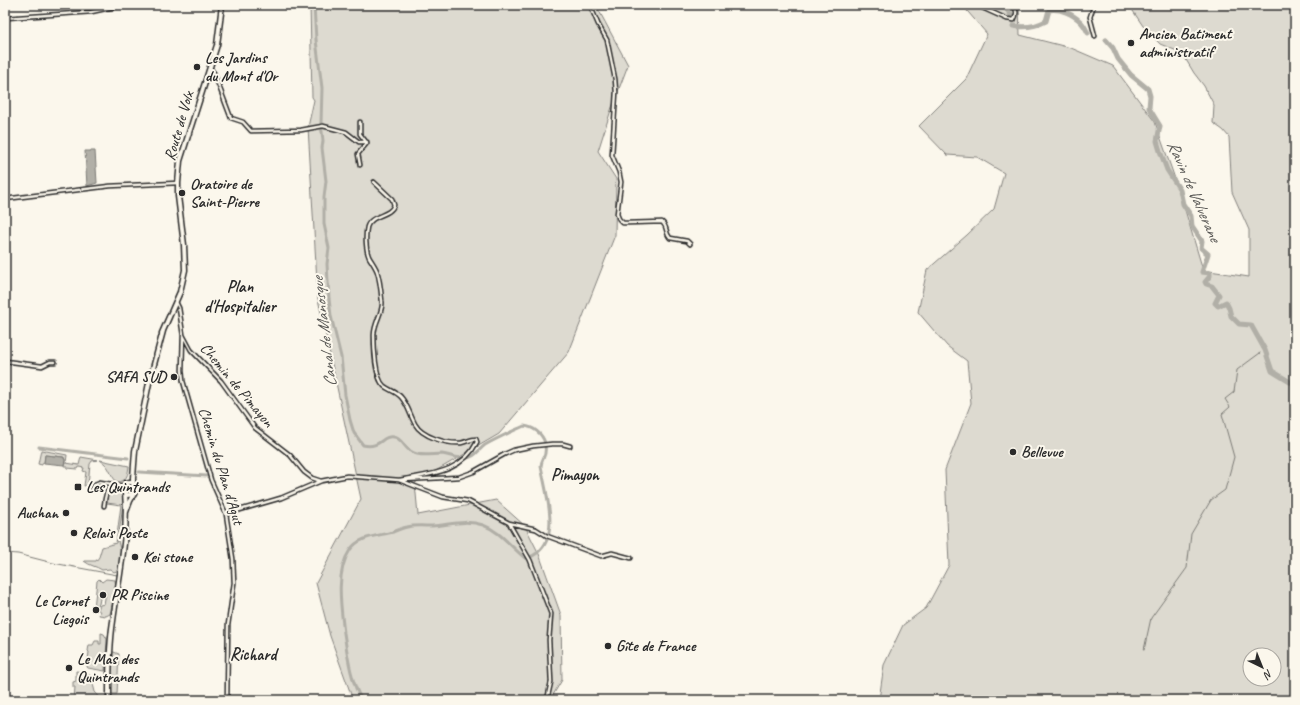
<svg xmlns="http://www.w3.org/2000/svg" width="1300" height="705" viewBox="0 0 1300 705" font-family="Caveat,sans-serif">
	<style>
		.green { fill: #dddad0; stroke: #84827e; fill-rule: evenodd }
		.water { fill: #b1afa7; stroke: #7b7a75 }
		.lines { fill: none; stroke-linecap: round; stroke-linejoin: round }
		.stream { stroke: #7b7a75; stroke-width: 1 }
		.canal { stroke: #b1afa7; stroke-width: 3 }
		.river { stroke: #b1afa7; stroke-width: 5 }
		.street-casing { stroke: #2b2b2b; stroke-width: 5.5 }
		.primary-casing { stroke: #2b2b2b; stroke-width: 7 }
		.street { stroke: #fbf7ec; stroke-width: 2.5 }
		.primary { stroke: #fbf7ec; stroke-width: 4 }
		.poi-dot { fill: #2b2b2b; stroke: #fbf7ec; stroke-width: 1.5 }
		.labels { text-anchor: middle; dominant-baseline: central; stroke-width: 4; stroke-linejoin: round; paint-order: stroke }
		.poi-label { font-size: 16px; font-weight: bold; fill: #2b2b2b; stroke: #fbf7ec; text-anchor: start }
		.street-label { font-size: 16px; fill: #2b2b2b; stroke: #fbf7ec }
		.water-label { font-size: 17px; font-style: italic; fill: #5a5956; stroke: #fbf7ec }
		.neighbourhood-label { font-size: 17px; font-weight: bold; fill: #2b2b2b; stroke: #fbf7ec }
	</style>
	<rect width="100%" height="100%" fill="#fbf7ec"/>
	<filter id="ink" filterUnits="userSpaceOnUse"><feTurbulence type="fractalNoise" baseFrequency=".025" numOctaves="2"/><feDisplacementMap in="SourceGraphic" scale="8" xChannelSelector="R" yChannelSelector="G"/><feConvolveMatrix kernelMatrix="1 2 1 2 8 2 1 2 1" color-interpolation-filters="sRGB"/></filter>
	<g filter="url(#ink)">
		<!-- green -->
		<path class="green" d="M310,5H592L597,7L628,65L611,110L598,151L616,179L615,235L569,352L499,434L415,483L418,515L496,500L525,526L539,554L561,615L562,680L550,700H353L330,636L316,583L361,499L318,299L308,127L314,100L312,97Z
			M962,5H1019L1020,35L1071,48L1113,66L1155,122L1179,190L1203,270L1249,277V230L1232,192L1229,137L1223,130L1213,123L1214,105L1204,86L1194,73L1182,53L1160,44L1143,26L1129,5H1295V665H1293L1295,674V700H879L884,665L903,625L926,608L949,565L945,470L971,403L967,361L947,346L918,312L927,270L967,235L994,209L1004,173L977,157L947,155L919,126L966,79L987,34ZM1250,655H1274V679H1250Z
			M41,450L67,455L66,463L79,465L81,457L98,460L92,461L90,464L88,485L84,486L86,472L83,471L84,468L79,467L78,469L67,468V466H64L65,460L64,457L45,455L44,463H42V465L38,464Z
			M100,460L129,466C128,474 127,482 117,482C108,473 112,468 100,460Z
			M113,489L120,492L124,498L118,541L120,549L119,570L114,572L110,569L102,570C96,566 90,566 84,561H96L99,557L102,547L116,543L121,505L107,503L108,492Z
			M99,579L102,582L106,579L115,580L116,587L110,614L106,616L99,615L100,612L98,609L100,605L104,604L106,593H101L99,604L94,608L97,581Z
			M101,633L104,634L107,639L105,671L88,668L87,667L89,652L88,651L89,645H93L95,641H99V644H101Z
			M111,651L119,654L117,694H111Z
			M76,671L83,672L91,676L95,692L102,700H74L75,687H73V682L76,681Z"/>
		<!-- water -->
		<path class="water" d="M85,151H95L97,183L87,186Z
			M45,455L63,457L65,460L64,465L44,463Z"/>
		<g class="lines">
			<!-- stream -->
			<path class="stream" d="M1262,348V346
				M5,553L18,554L53,563L117,575
				M1144,650L1151,618L1187,568L1191,534L1211,500L1225,490L1234,457L1222,414L1230,407L1225,399L1234,392L1237,370L1260,353"/>
			<!-- canal -->
			<path class="canal" d="M314,5L316,40L322,88L321,123L323,141L322,148L326,181L324,197V224L329,248L327,264L329,299L331,316L341,357L345,395L350,420L354,433L363,445C381,449 381,435 394,437C403,438 405,452 417,454C426,456 433,454 442,454C450,455 457,459 465,458C475,458 478,450 485,445C497,438 511,432 524,426C533,427 542,433 545,443
				M39,447L128,458
				M139,472L207,476
				M362,700C351,684 347,652 344,633C341,608 335,572 350,550C359,536 378,536 393,532C398,530 402,528 407,527C415,525 424,526 432,526C449,525 465,519 483,525C500,531 511,547 525,558C530,558 533,556 537,553C561,536 545,490 541,466C542,456 547,458 545,445"/>
			<!-- river -->
			<path class="river" d="M1003,5L1011,15
				M1013,26C1025,28 1035,27 1046,21L1049,10C1060,8 1073,14 1081,22C1084,25 1086,29 1088,33
				M1106,40L1113,48L1118,59L1131,75L1148,89L1150,96L1149,108L1160,126L1157,141L1160,151L1167,170L1180,190L1183,204L1191,216L1192,226L1202,241L1201,248L1208,254L1202,272L1210,273V276L1205,282L1206,284L1212,286L1219,295L1215,303L1218,306L1226,302L1229,308L1231,316L1239,324L1251,325L1265,350L1272,371L1290,382L1295,383"/>
			<defs>
				<path id="street" d="M590,5L598,24L607,40L615,79L616,92L612,155L619,172L621,182L617,214L619,219L623,223H628L662,222C668,227 665,233 670,238L687,241L690,244
					M976,5L1007,19L1014,20C1017,15 1017,9 1013,5
					M1094,5L1090,17L1095,36
					M5,18L91,12L123,5
					M210,68L214,73L231,118L243,122L251,131L301,130L323,126L346,132L359,142H367
					M360,165L358,154L367,143L360,134V122
					M374,182L392,199L394,205C390,217 371,214 367,227C365,236 366,250 369,257C372,262 375,266 377,271C380,280 381,291 382,301C384,311 374,322 374,335C374,347 375,378 384,386C389,390 397,392 401,397C408,405 410,415 415,424C422,437 447,444 461,443C466,442 471,439 476,439L477,442C462,473 430,474 400,480
					M5,199L110,186L178,183
					M176,302L179,308L183,335L191,350L221,381L255,428L290,455L304,472L312,478L321,481L347,476L399,480L443,497L468,501L509,523L530,560L551,614L549,640L551,682L547,700
					M183,336L182,370L183,381L211,480L226,514L233,559L234,583L228,625L227,700
					M5,361L42,366L50,362H55
					M404,480L459,477L473,472L505,454L514,450L533,446L552,444H563L570,446
					M92,489L95,484L100,482L124,486
					M104,506C106,491 106,484 123,491
					M226,514L281,498L321,481
					M509,523L536,529L547,536L601,556L612,553L631,558"/>
				<path id="primary" d="M162,333L180,292L185,270L184,245L178,196V183L180,161L217,45L222,5
					M133,483L130,482L126,483L123,489L124,492L127,495L134,494
					M126,512L130,501L136,490V486L133,483V478L135,451L149,383L163,331
					M109,700C109,673 109,647 113,621C118,582 129,533 125,493"/>
			</defs>
			<!-- street casing -->
			<use href="#street" class="street-casing"/>
			<!-- primary casing -->
			<use href="#primary" class="primary-casing"/>
			<!-- street -->
			<use href="#street" class="street"/>
			<!-- primary -->
			<use href="#primary" class="primary"/>
		</g>
	</g>
	<!-- markers -->
	<g class="poi-dot">
		<circle cx="1131" cy="43" r="4"/>
		<circle cx="197" cy="67" r="4"/>
		<circle cx="182" cy="193" r="4"/>
		<circle cx="174" cy="377" r="4"/>
		<circle cx="1013" cy="452" r="4"/>
		<rect x="74" y="483" width="8" height="8" rx="2"/>
		<circle cx="66" cy="513" r="4"/>
		<circle cx="74" cy="533" r="4"/>
		<circle cx="135" cy="557" r="4"/>
		<circle cx="103" cy="595" r="4"/>
		<circle cx="96" cy="610" r="4"/>
		<circle cx="608" cy="646" r="4"/>
		<circle cx="69" cy="668" r="4"/>
	</g>
	<g class="labels">
		<!-- poi labels -->
		<g class="poi-label">
			<text x="1139" y="34">Ancien Batiment<tspan x="1139" dy="18">administratif</tspan></text>
			<text x="205" y="58">Les Jardins<tspan x="205" dy="18">du Mont d'Or</tspan></text>
			<text x="190" y="184">Oratoire de<tspan x="190" dy="18">Saint-Pierre</tspan></text>
			<text x="166" y="377" text-anchor="end">SAFA SUD</text>
			<text x="1021" y="452">Bellevue</text>
			<text x="86" y="487">Les Quintrands</text>
			<text x="58" y="513" text-anchor="end">Auchan</text>
			<text x="82" y="533">Relais Poste</text>
			<text x="143" y="557">Kei stone</text>
			<text x="111" y="595">PR Piscine</text>
			<text x="88" y="601" text-anchor="end">Le Cornet<tspan x="88" dy="18">Liegois</tspan></text>
			<text x="616" y="646">Gîte de France</text>
			<text x="77" y="659">Le Mas des<tspan x="77" dy="18">Quintrands</tspan></text>
		</g>
		<!-- street labels -->
		<g class="street-label">
			<text transform="translate(179 126) rotate(-74)">Route de Volx</text>
			<text transform="translate(237 385) rotate(50)">Chemin de Pimayon</text>
			<text transform="translate(221 466) rotate(73)">Chemin du Plan d'Agut</text>
		</g>
		<!-- water labels -->
		<g class="water-label">
			<text transform="translate(1194 191) rotate(66)">Ravin de Valverane</text>
			<text transform="translate(324 332) rotate(-97)">Canal de Manosque</text>
		</g>
		<!-- neighbourhood labels -->
		<g class="neighbourhood-label">
			<text x="240" y="286">Plan<tspan x="240" dy="20">d'Hospitalier</tspan></text>
			<text x="575" y="474">Pimayon</text>
			<text x="253" y="654">Richard</text>
		</g>
	</g>
	<!-- margin -->
	<rect width="1300" height="705" fill="none" stroke="#fbf7ec" stroke-width="20"/>
	<rect x="10" y="10" width="1280" height="685" fill="none" stroke="#2b2b2b" stroke-width="1.5" filter="url(#ink)"/>
	<!-- north arrow -->
	<g transform="translate(1262 667) rotate(137)"><circle r="19" fill="#fbf7ec" stroke="#a8a59f"/>
	<path d="M0-3L7 15L0 10L-7 15Z" fill="#2b2b2b"/>
	<text y="-6" font-size="11" font-weight="bold" text-anchor="middle" fill="#2b2b2b">N</text>
	</g>
</svg>
